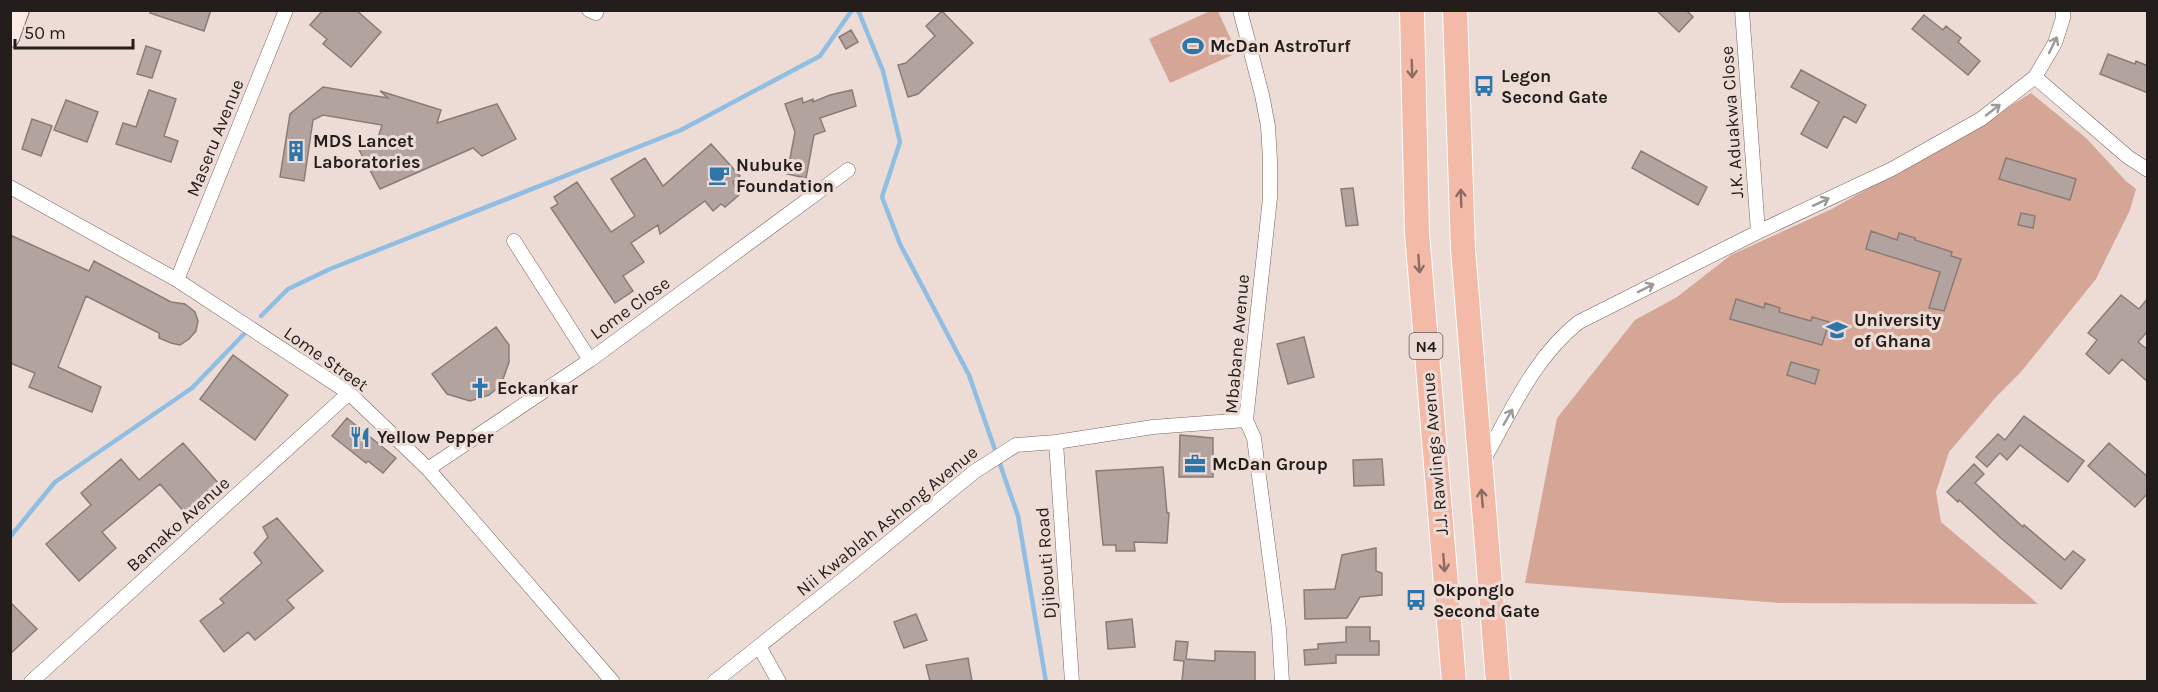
<svg xmlns="http://www.w3.org/2000/svg" width="2158" height="692" viewBox="0 0 2158 692" font-family="Karla,sans-serif">
	<style>
		.green { fill: #d5a595 }
		.lines { fill: none; stroke-linecap: round; stroke-linejoin: round }
		.stream { stroke: #90bde2; stroke-width: 4.5 }
		.building { fill: #b3a39e; stroke: #8a7b76; stroke-width: 1.5 }
		.street-casing { stroke: #756661; stroke-width: 15 }
		.secondary-casing { stroke: #756661; stroke-width: 20 }
		.highway-casing { stroke: #fff; stroke-width: 26 }
		.street { stroke: #fff; stroke-width: 14 }
		.secondary { stroke: #fbeae5; stroke-width: 18 }
		.highway { stroke: #f3baa8; stroke-width: 24 }
		.oneway { stroke: #9c9998 }
		.oneway2 { stroke: #8b6c62 }
		.labels { text-anchor: middle; dominant-baseline: central; stroke-width: 6; stroke-linejoin: round; paint-order: stroke }
		.shield { fill: #eddcd6; stroke: #605653; stroke-width: 1.5 }
		.shield-label { font-size: 16px; font-weight: bold; fill: #231d1b }
		.poi-label { font-size: 18px; font-weight: bold; fill: #231d1b; stroke: #eddcd6; text-anchor: start }
		.street-label { font-size: 18px; fill: #231d1b; stroke: #eddcd6 }
	</style>
	<rect width="100%" height="100%" fill="#eddcd6"/>
	<!-- green -->
	<path class="green" d="M1210,11H1218L1237,53L1170,83L1149,39Z
		M2031,93L2086,138L2126,181L2136,189L2130,210L2096,279L2020,373L1996,397L1949,452L1936,492L1941,522L2038,604L1780,603L1525,583L1557,418L1635,320L1677,297L1731,255L1832,209L1984,122Z"/>
	<g class="lines">
		<!-- stream -->
		<path class="stream" d="M858,10L883,71L900,142L882,197L900,244L969,375L1018,516L1046,682
			M261,316L288,289L330,269L681,130L820,56L852,10
			M10,537L55,482L192,388L244,334"/>
	</g>
	<!-- building -->
	<path class="building" d="M151,10H211L204,31L150,13Z
		M323,10H356L381,32L351,67L323,44L327,39L310,25Z
		M1656,10H1686L1693,17L1679,32Z
		M942,11L973,43L918,94L908,97L898,65L906,63L935,36L926,26Z
		M1924,15L1943,30L1946,26L1961,38L1958,42L1980,61L1968,75L1912,29Z
		M851,30L858,42L846,49L839,37Z
		M146,46L161,51L152,78L137,74Z
		M2108,54L2135,64L2136,61L2148,66V93L2100,74Z
		M1801,70L1866,105L1856,123L1844,116L1827,148L1801,134L1819,102L1791,87Z
		M323,87L388,98L380,91L441,110L437,123L497,104L516,139L482,156L473,148L380,189L357,146L375,148L382,125L323,115L313,120L304,181L280,177L290,114Z
		M149,90L176,99L164,136L178,141L171,162L116,144L123,123L136,127Z
		M852,90L856,106L820,118L825,131L814,135L806,178L787,174L795,132L785,104L802,98L803,103L813,99V102L830,95Z
		M66,100L98,112L87,142L54,130Z
		M32,119L52,126L41,156L22,149Z
		M711,144L740,176L733,182L739,195L725,207L721,204L713,211L705,201L660,234L658,225L631,243L644,262L623,276L633,291L615,303L551,208L558,204L554,197L577,182L611,232L635,216L611,179L645,158L663,186Z
		M1641,151L1707,187L1698,205L1632,168Z
		M2006,158L2076,179L2070,200L1999,179Z
		M1353,188L1358,225L1346,226L1341,189Z
		M2021,213L2035,216L2033,228L2018,225Z
		M1871,231L1897,240L1899,233L1915,238V240L1952,252L1951,256L1961,259L1944,311L1929,308L1940,272L1866,249Z
		M10,235L89,271L94,261L171,302L185,304L195,312L198,321L196,331L189,339L180,345L171,343L159,338V333L86,296L58,367L101,387L92,412L29,387L35,373L10,363Z
		M2121,295L2139,309L2148,298V331L2138,342L2148,350V382L2122,359L2109,374L2086,354L2097,340L2088,333Z
		M1736,299L1764,308L1765,303L1780,308L1779,312L1811,321L1812,317L1829,322L1822,345L1730,319Z
		M496,327L509,345V362L501,385L489,395L470,401L447,394L432,374Z
		M1304,337L1314,377L1288,384L1277,344Z
		M233,355L288,395L255,440L200,399Z
		M1791,362L1819,370L1815,384L1787,375Z
		M2024,416L2084,461L2068,482L2020,445L2007,460L2000,453L1987,467L1976,457L1998,434L2005,440Z
		M347,418L396,458L383,473L368,461L366,463L332,436Z
		M1180,435L1213,438V477H1179Z
		M183,443L219,484L185,513L160,484L102,532L116,548L79,581L46,544L91,505L81,493L121,459L139,480Z
		M2109,443L2148,477V493L2135,507L2088,466Z
		M1382,459L1384,485L1354,486L1353,460Z
		M1974,464L1984,474L1975,483L2023,527L2024,525L2065,560L2073,551L2085,560L2061,589L2002,539L1959,500L1958,502L1947,492Z
		M1163,467L1167,513H1169L1167,543L1134,542L1135,551H1116V545H1103L1096,471Z
		M277,518L323,571L287,600L294,608L255,640L248,632L224,652L200,621L224,603L220,599L262,563L254,553L268,537L263,527Z
		M1376,548V571L1382,573V595L1360,597L1347,618L1305,619L1304,590L1335,589L1342,555Z
		M10,602L37,629L10,654Z
		M916,614L927,640L904,648L894,622Z
		M1132,619L1135,647L1108,649L1106,622Z
		M1346,627H1370V641H1379V655H1336V663L1305,665L1304,650L1318,649V644L1346,642Z
		M1176,641L1188,642L1186,659L1215,661V651L1255,652V681H1182L1184,661L1174,660Z
		M968,658L972,681H930L926,665Z"/>
	<g class="lines">
		<defs>
			<path id="street" d="M589,10L596,13
				M1240,10L1262,95L1268,126L1270,160V198L1246,420L1254,438L1279,629L1282,682
				M1742,10L1758,232
				M2035,77L2128,157L2148,170
				M10,187L177,280L349,393L428,469L613,682
				M514,241L590,360
				M177,280L286,10
				M1056,442L1072,682
				M1483,461C1511,412 1534,357 1579,322L1758,232L1892,169L1981,119L2035,77L2055,43L2063,18V10
				M428,469L590,360L848,170
				M759,646L779,682
				M31,682L349,393
				M714,682L851,573L974,472L1016,445L1056,442L1153,427L1246,420"/>
			<path id="secondary" d="M10,38L20,10"/>
			<path id="highway" d="M1412,10L1417,233L1454,682
				M1455,10L1463,249L1498,682"/>
		</defs>
		<!-- street casing -->
		<use href="#street" class="street-casing"/>
		<!-- secondary casing -->
		<use href="#secondary" class="secondary-casing"/>
		<!-- highway casing -->
		<use href="#highway" class="highway-casing"/>
		<!-- street -->
		<use href="#street" class="street"/>
		<!-- secondary -->
		<use href="#secondary" class="secondary"/>
		<!-- highway -->
		<use href="#highway" class="highway"/>
	</g>
	<!-- one-way arrows -->
	<defs><path id="oneway-shaft" d="M-6 0H5M1.5-3L5.5 0L1.5 3" fill="none" stroke-width="1.6" stroke-linecap="round" stroke-linejoin="round" transform="scale(1.5)"/></defs>
	<g class="oneway">
		<use href="#oneway-shaft" transform="translate(2053 45) rotate(-64)"/>
		<use href="#oneway-shaft" transform="translate(1993 110) rotate(-38)"/>
		<use href="#oneway-shaft" transform="translate(1821 202) rotate(-25)"/>
		<use href="#oneway-shaft" transform="translate(1646 288) rotate(-27)"/>
		<use href="#oneway-shaft" transform="translate(1508 417) rotate(-60)"/>
	</g>
	<g class="oneway2">
		<use href="#oneway-shaft" transform="translate(1412 69) rotate(88)"/>
		<use href="#oneway-shaft" transform="translate(1461 198) rotate(-92)"/>
		<use href="#oneway-shaft" transform="translate(1419 264) rotate(86)"/>
		<use href="#oneway-shaft" transform="translate(1482 498) rotate(-95)"/>
		<use href="#oneway-shaft" transform="translate(1444 563) rotate(85)"/>
	</g>
	<!-- icons -->
	<defs>
		<symbol id="stadium-bare" viewBox="-9 -9 18 18"><path d="M0-5a6.5 5 0 1 0 0 10a6.5 5 0 1 0 0-10ZM-3.5-1.8h7v3.6h-7Z" fill="#2e75a9" stroke="#eddcd6" stroke-width="2.5" paint-order="stroke"/></symbol>
		<symbol id="bus-bare" viewBox="-9 -9 18 18"><path d="M-5-6H5V4H4V6H2V4H-2V6H-4V4H-5ZM-3.5-4V0h7V-4ZM-3.5 1.2v1.5H-2V1.2ZM2 1.2v1.5H3.5V1.2Z" fill="#2e75a9" stroke="#eddcd6" stroke-width="2.5" paint-order="stroke"/></symbol>
		<symbol id="building-bare" viewBox="-9 -9 18 18"><path d="M-4-6H4V6H1V3H-1V6H-4ZM-2.5-4.3h1.7v1.8h-1.7ZM.8-4.3h1.7v1.8H.8ZM-2.5-1h1.7V.8h-1.7ZM.8-1h1.7V.8H.8Z" fill="#2e75a9" stroke="#eddcd6" stroke-width="2.5" paint-order="stroke"/></symbol>
		<symbol id="cafe-bare" viewBox="-9 -9 18 18"><path d="M-5.5-4.5H6V0H3Q3 3.5 0 3.5H-2.5Q-5.5 3.5-5.5 0ZM3-3.2v2h1.7v-2ZM-6 4.5H4V6H-6Z" fill="#2e75a9" stroke="#eddcd6" stroke-width="2.5" paint-order="stroke"/></symbol>
		<symbol id="university-bare" viewBox="-9 -9 18 18"><path d="M0-5L7-2L0 1L-7-2ZM-4 1L0 2.5L4 1V4Q0 6-4 4Z" fill="#2e75a9" stroke="#eddcd6" stroke-width="2.5" paint-order="stroke"/></symbol>
		<symbol id="church-bare" viewBox="-9 -9 18 18"><path d="M-1.2-6h2.4v3.5h3.3v2.4h-3.3V6h-2.4V-.1h-3.3v-2.4h3.3Z" fill="#2e75a9" stroke="#eddcd6" stroke-width="2.5" paint-order="stroke"/></symbol>
		<symbol id="restaurant-bare" viewBox="-9 -9 18 18"><path d="M-5-6h1v4h1v-4h1v4h1v-4h1v5L-1.5 .5V6h-2V.5L-5-1ZM5-6V6H3V1.5H1.5Q1.5-4 5-6Z" fill="#2e75a9" stroke="#eddcd6" stroke-width="2.5" paint-order="stroke"/></symbol>
		<symbol id="office-bare" viewBox="-9 -9 18 18"><path d="M-6-3h4V-5.5h4V-3h4V5H-6ZM-1-4.5V-3h2v-1.5ZM-6 0V1H6V0Z" fill="#2e75a9" stroke="#eddcd6" stroke-width="2.5" paint-order="stroke"/></symbol>
	</defs>
	<g fill-rule="evenodd">
		<use href="#stadium-bare" x="1178" y="31" width="30" height="30"/>
		<use href="#bus-bare" x="1469" y="71" width="30" height="30"/>
		<use href="#building-bare" x="281" y="136" width="30" height="30"/>
		<use href="#cafe-bare" x="704" y="160" width="30" height="30"/>
		<use href="#university-bare" x="1822" y="315" width="30" height="30"/>
		<use href="#church-bare" x="465" y="373" width="30" height="30"/>
		<use href="#restaurant-bare" x="345" y="422" width="30" height="30"/>
		<use href="#office-bare" x="1180" y="449" width="30" height="30"/>
		<use href="#bus-bare" x="1401" y="585" width="30" height="30"/>
	</g>
	<g class="labels">
		<!-- shield labels -->
		<rect class="shield" x="1409.5" y="333" width="33" height="26" rx="4.5"/>
		<g class="shield-label">
			<text x="1426" y="346">N4</text>
		</g>
		<!-- poi labels -->
		<g class="poi-label">
			<text x="1210" y="46">McDan AstroTurf</text>
			<text x="1501" y="76">Legon<tspan x="1501" dy="21">Second Gate</tspan></text>
			<text x="313" y="141">MDS Lancet<tspan x="313" dy="21">Laboratories</tspan></text>
			<text x="736" y="165">Nubuke<tspan x="736" dy="21">Foundation</tspan></text>
			<text x="1854" y="320">University<tspan x="1854" dy="21">of Ghana</tspan></text>
			<text x="497" y="388">Eckankar</text>
			<text x="377" y="437">Yellow Pepper</text>
			<text x="1212" y="464">McDan Group</text>
			<text x="1433" y="590">Okponglo<tspan x="1433" dy="21">Second Gate</tspan></text>
		</g>
		<!-- street labels -->
		<g class="street-label">
			<text transform="translate(1732 122) rotate(-94)">J.K. Aduakwa Close</text>
			<text transform="translate(215 138) rotate(-68)">Maseru Avenue</text>
			<text transform="translate(630 308) rotate(-36)">Lome Close</text>
			<text transform="translate(1237 344) rotate(-85)">Mbabane Avenue</text>
			<text transform="translate(326 359) rotate(35)">Lome Street</text>
			<text transform="translate(1435 454) rotate(-95)">J.J. Rawlings Avenue</text>
			<text transform="translate(887 521) rotate(-39)">Nii Kwablah Ashong Avenue</text>
			<text transform="translate(178 524) rotate(-42)">Bamako Avenue</text>
			<text transform="translate(1046 563) rotate(-94)">Djibouti Road</text>
		</g>
	</g>
	<!-- border -->
	<rect width="2158" height="692" fill="none" stroke="#231d1b" stroke-width="24"/>
	<!-- scale -->
	<path d="M15 39v9h118v-9" fill="none" stroke="#231d1b" stroke-width="3"/>
	<text x="24" y="39" font-size="18" fill="#231d1b" stroke="#eddcd6" stroke-width="4.5" paint-order="stroke">50 m</text>
</svg>
